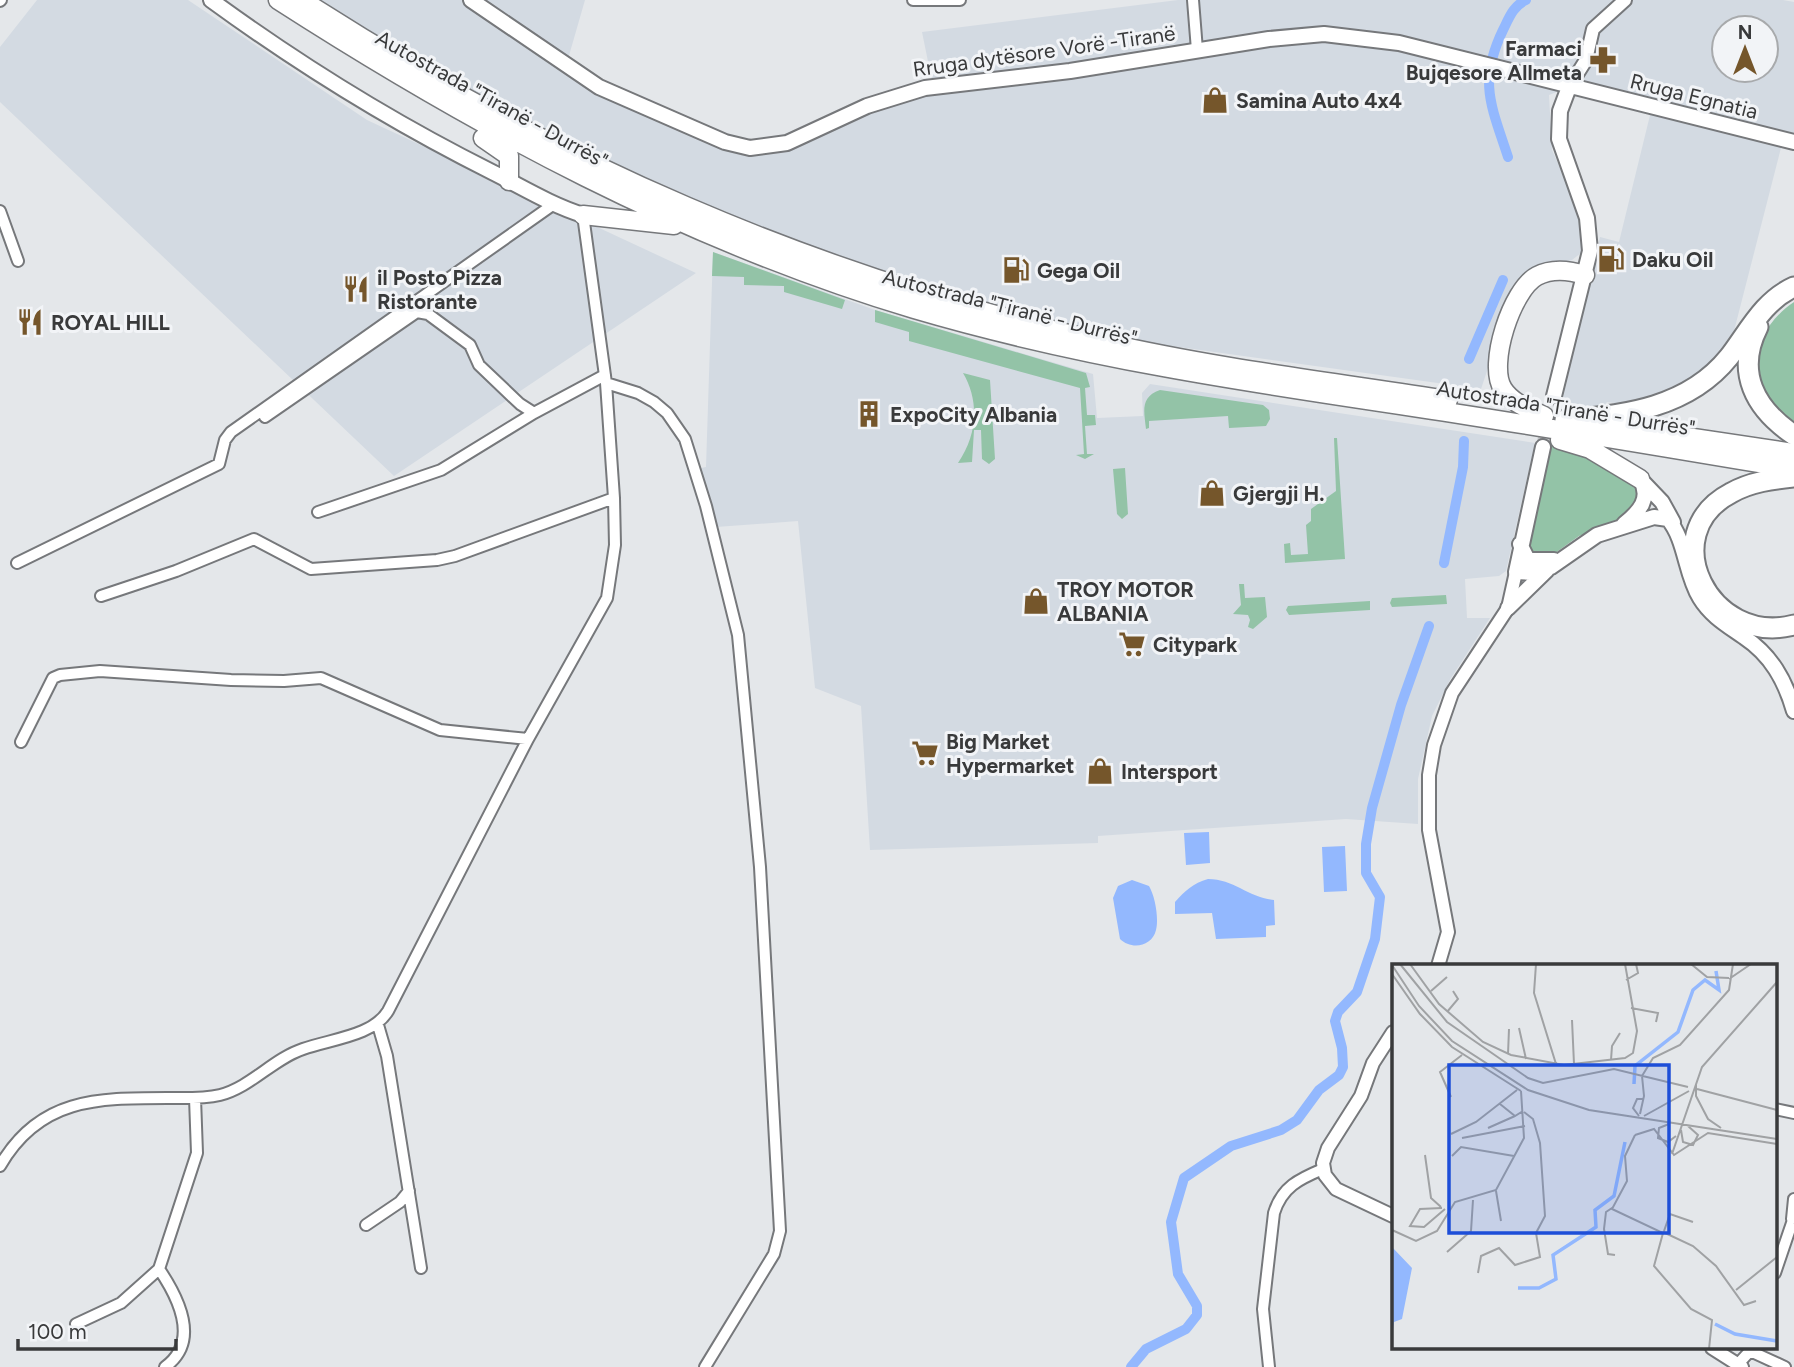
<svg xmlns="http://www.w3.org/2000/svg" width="1794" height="1367" viewBox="0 0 1794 1367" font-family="Figtree,sans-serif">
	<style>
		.built { fill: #d3dae2; fill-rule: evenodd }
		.green { fill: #93c3a7 }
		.water { fill: #93b8fe }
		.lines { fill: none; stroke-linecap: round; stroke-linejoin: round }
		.canal { stroke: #93b8fe; stroke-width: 10 }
		.secondary-tunnel { stroke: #c2c4c7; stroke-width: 14; stroke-dasharray: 14 7; stroke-linecap: butt }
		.minor-casing { stroke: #76787b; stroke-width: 14 }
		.tertiary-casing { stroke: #76787b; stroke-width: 16 }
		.secondary-casing { stroke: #76787b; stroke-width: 18 }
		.trunk-casing { stroke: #76787b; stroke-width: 21 }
		.motorway-casing { stroke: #76787b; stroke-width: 23 }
		.minor { stroke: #fff; stroke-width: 10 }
		.tertiary { stroke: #fff; stroke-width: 12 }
		.secondary { stroke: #fff; stroke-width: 14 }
		.trunk { stroke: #fff; stroke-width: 18 }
		.motorway { stroke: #fff; stroke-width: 19 }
		.labels { text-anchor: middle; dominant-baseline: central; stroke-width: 6; stroke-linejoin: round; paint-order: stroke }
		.poi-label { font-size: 21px; font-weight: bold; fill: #393a3b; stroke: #f2f4f7; text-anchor: start }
		.street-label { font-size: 21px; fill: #393a3b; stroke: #f2f4f7 }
		.inset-river { fill: none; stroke: #93b8fe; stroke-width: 3.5 }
		.inset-road { fill: none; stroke: #a0a2a4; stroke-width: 2 }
		.view { fill: #1d4ed8; fill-opacity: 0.15; stroke: #1d4ed8; stroke-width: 3.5 }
		.inset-edge { fill: none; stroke: #393a3b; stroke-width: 3.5 }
	</style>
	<rect width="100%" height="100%" fill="#e4e7ea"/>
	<!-- built -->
	<path class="built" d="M37,0H188L367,120L696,273L394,476L0,102V47Z
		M318,0H585L566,66L599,87L758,148L933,86L922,32L1178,0H1783L1794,2V142L1783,140L1734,331L1712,361L1684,385L1630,405L1607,402L1601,409L1562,402L1600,237L1619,242L1652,107L1569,87L1549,95L1552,150L1579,210L1585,235L1581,253L1572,260L1544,268L1498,338L1481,389L1143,342L1004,311L917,283L721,214L594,159L468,92ZM1724,28H1766V70H1724Z
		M713,252L875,310L1093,374L1097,418L1143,416L1142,393L1150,384L1535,443L1506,571L1499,576L1465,579L1467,618H1490L1451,678L1432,716L1418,779V824L1346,819L1098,836V843L870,850L861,706L815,688L798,521L716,527L701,468L706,467Z"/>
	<!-- green -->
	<path class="green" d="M713,252L845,300L842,309L784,292V286L744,285V277L712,276Z
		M1794,302V424C1785,420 1780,413 1773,406C1742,371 1758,326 1794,302Z
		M875,310L1086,373L1090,387L1085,388L1087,415H1095L1096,425L1085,426L1087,454H1094L1085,459L1076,455L1084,454L1080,388L909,341V332L875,322Z
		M963,373L990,380L995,459L989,464L982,459L981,430H974L972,462L958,463C977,435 980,402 963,373Z
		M1160,390L1263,405L1269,410L1270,419L1266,426L1229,428L1228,416L1149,421V428L1146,429C1144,411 1140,397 1160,390Z
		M1334,438H1337L1345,559L1285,563L1284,544L1290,543L1291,555L1308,554L1306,525L1311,521V509L1336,491Z
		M1550,444L1578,451L1639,487L1638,504L1618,522L1579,536L1551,556L1531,553L1526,543Z
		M1125,468L1128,514L1122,519L1117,514L1113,469Z
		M1239,584H1244L1245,598L1265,597L1267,617L1253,629L1248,627L1250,620L1248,615L1233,614L1241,605Z
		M1446,595L1447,604L1392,607L1390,603L1392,598Z
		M1370,601V610L1289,615L1286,610L1288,606Z"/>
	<!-- water -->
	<path class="water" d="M1209,832L1210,863L1186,865L1184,833Z
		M1345,846L1347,891L1324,892L1322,847Z
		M1208,879C1234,879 1249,898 1274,900L1275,925L1266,926V937L1216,939L1212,913L1175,914V902C1185,891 1193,883 1208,879Z
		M1132,880L1149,886C1155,896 1159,918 1156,930C1152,947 1131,950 1120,939L1113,898L1118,886Z"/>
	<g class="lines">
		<!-- canal -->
		<path class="canal" d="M1508,157C1491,105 1478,82 1503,30C1509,18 1513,6 1526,0
			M1469,359L1503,280
			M1444,563L1463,467L1464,441
			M1131,1367L1146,1349L1186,1329L1197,1315V1306L1178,1274L1171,1222L1184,1178L1231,1146L1281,1130L1297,1120L1319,1090L1339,1075L1343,1067L1342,1048L1335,1021L1338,1012L1357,992L1375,939L1380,897L1366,873V844L1372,808L1401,705L1429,626"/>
		<!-- secondary-tunnel -->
		<path class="secondary-tunnel" d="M1543,447L1554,396"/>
		<defs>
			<path id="minor" d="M913,0H960
				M1193,0L1197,50
				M0,1L1,0
				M0,211L18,261
				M606,383L638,393L654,402L667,413L685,439L706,506L738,635L760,867L780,1231L774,1254L705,1367
				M265,417L417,312L428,314L470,345L479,365L520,404L534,413L605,375
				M318,512L441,470L534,413
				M17,563L219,464L225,440L231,432L554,204
				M101,596L176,571L254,539L311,569L437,560L455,556L614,498
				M21,742L53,678L60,675L100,671L231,680L284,681L321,678L440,730L528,739
				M378,1025L387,1056L421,1268
				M1775,1109L1794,1113
				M0,1166C39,1098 97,1098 167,1098C184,1098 203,1099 220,1095C251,1087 273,1059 303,1049C331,1039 373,1036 388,1011L528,739L607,598L615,545L614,498L606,383L583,215
				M1792,1219L1794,1199
				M366,1225L400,1202L409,1191
				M1775,1273L1794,1217
				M76,1324L121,1303L159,1269
				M1739,1363L1750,1351L1785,1367
				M165,1367C201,1341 178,1297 159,1269L197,1153L195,1098
				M1269,1367L1263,1309L1274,1213C1282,1187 1299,1179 1323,1169"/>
			<path id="tertiary" d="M1569,87L1586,60L1593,29L1625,0
				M1438,966L1448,932L1429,830V775L1434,745L1452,693L1508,608L1516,572
				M1393,1032L1373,1063L1361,1096L1328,1148L1323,1163L1325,1175L1336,1189L1393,1216
				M1712,1348L1742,1367"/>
			<path id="secondary" d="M211,0C300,65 394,123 492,172C522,187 551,205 583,215
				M471,0L599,87L725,142L750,148L787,143L867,106L925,88L1070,71L1269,39L1324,34L1399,43L1794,142
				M1554,396L1590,251L1587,218L1559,139L1560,111L1569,87
				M1543,447L1516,572L1536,573L1551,567L1597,535L1654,517L1668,519C1686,540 1685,574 1700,598C1711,616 1727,625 1744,637C1771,655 1785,680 1794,711
				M1641,480L1662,502L1673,522
				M1624,524C1639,512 1652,498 1640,479
				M1520,544L1528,560H1554
				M1508,608L1547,570"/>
			<path id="trunk" d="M278,0C477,128 687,241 914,309C1080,358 1250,383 1420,408C1545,427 1669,448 1794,469
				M302,0C553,162 811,275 1102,342C1215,368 1332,382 1448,400
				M483,138L509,156V181
				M583,215L674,225
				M1544,416C1529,409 1512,403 1503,389C1487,365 1512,289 1537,276C1552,268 1569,270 1585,275
				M1586,422L1794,453
				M1560,440L1590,449L1640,479"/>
			<path id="motorway" d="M1758,327C1735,372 1755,409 1794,435
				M1565,420C1625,416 1689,407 1729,357C1749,331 1763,301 1794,287
				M1794,477C1773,479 1750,482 1731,493C1653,534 1710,647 1794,625"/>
		</defs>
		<!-- minor casing -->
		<use href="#minor" class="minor-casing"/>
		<!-- tertiary casing -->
		<use href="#tertiary" class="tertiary-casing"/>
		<!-- secondary casing -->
		<use href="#secondary" class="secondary-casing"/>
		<!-- trunk casing -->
		<use href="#trunk" class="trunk-casing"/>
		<!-- motorway casing -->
		<use href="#motorway" class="motorway-casing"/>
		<!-- minor -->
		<use href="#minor" class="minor"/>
		<!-- tertiary -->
		<use href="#tertiary" class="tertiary"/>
		<!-- secondary -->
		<use href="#secondary" class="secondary"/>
		<!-- trunk -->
		<use href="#trunk" class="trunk"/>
		<!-- motorway -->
		<use href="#motorway" class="motorway"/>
	</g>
	<!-- icons -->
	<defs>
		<symbol id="pharmacy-bare" viewBox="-9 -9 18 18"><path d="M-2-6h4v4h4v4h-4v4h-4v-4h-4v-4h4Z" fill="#75562b" stroke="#f2f4f7" stroke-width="2.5" paint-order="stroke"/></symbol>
		<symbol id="shop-bare" viewBox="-9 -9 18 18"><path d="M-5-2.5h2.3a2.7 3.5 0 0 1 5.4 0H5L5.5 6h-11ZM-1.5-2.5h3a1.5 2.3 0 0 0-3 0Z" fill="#75562b" stroke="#f2f4f7" stroke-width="2.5" paint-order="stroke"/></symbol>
		<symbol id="fuel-bare" viewBox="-9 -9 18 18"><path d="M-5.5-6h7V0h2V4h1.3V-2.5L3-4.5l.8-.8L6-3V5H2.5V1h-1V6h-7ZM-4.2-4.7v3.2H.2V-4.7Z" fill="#75562b" stroke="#f2f4f7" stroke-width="2.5" paint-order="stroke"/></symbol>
		<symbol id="restaurant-bare" viewBox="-9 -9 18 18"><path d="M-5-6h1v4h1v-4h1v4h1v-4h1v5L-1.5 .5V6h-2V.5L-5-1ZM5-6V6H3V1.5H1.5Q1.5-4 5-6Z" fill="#75562b" stroke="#f2f4f7" stroke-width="2.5" paint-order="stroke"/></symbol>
		<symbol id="building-bare" viewBox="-9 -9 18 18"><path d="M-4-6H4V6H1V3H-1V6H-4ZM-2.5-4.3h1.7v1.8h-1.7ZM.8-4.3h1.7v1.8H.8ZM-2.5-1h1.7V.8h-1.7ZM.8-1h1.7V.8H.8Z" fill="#75562b" stroke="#f2f4f7" stroke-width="2.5" paint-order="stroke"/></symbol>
		<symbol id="supermarket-bare" viewBox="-9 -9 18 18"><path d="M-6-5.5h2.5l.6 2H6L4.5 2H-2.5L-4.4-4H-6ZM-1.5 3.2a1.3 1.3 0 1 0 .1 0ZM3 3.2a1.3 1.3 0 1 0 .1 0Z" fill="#75562b" stroke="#f2f4f7" stroke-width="2.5" paint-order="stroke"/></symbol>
	</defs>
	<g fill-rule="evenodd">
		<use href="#pharmacy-bare" x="1584" y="41" width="38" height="38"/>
		<use href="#shop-bare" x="1196" y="81" width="38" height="38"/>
		<use href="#fuel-bare" x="1592" y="240" width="38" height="38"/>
		<use href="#fuel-bare" x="997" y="251" width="38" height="38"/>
		<use href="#restaurant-bare" x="337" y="270" width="38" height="38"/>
		<use href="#restaurant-bare" x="11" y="303" width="38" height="38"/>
		<use href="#building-bare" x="850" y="395" width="38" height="38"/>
		<use href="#shop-bare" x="1193" y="474" width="38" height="38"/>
		<use href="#shop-bare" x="1017" y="582" width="38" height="38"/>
		<use href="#supermarket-bare" x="1113" y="625" width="38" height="38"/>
		<use href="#supermarket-bare" x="906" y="734" width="38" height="38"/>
		<use href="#shop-bare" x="1081" y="752" width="38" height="38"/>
	</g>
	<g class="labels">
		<!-- poi labels -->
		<g class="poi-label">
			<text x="1582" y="48" text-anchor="end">Farmaci<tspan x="1582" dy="24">Bujqesore Allmeta</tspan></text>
			<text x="1236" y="100">Samina Auto 4x4</text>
			<text x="1632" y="259">Daku Oil</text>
			<text x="1037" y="270">Gega Oil</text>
			<text x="377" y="277">il Posto Pizza<tspan x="377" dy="24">Ristorante</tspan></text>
			<text x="51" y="322">ROYAL HILL</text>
			<text x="890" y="414">ExpoCity Albania</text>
			<text x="1233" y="493">Gjergji H.</text>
			<text x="1057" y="589">TROY MOTOR<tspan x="1057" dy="24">ALBANIA</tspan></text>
			<text x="1153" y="644">Citypark</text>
			<text x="946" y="741">Big Market<tspan x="946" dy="24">Hypermarket</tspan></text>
			<text x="1121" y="771">Intersport</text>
		</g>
		<!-- street labels -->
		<g class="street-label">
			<text transform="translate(1044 51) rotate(-8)">Rruga dytësore Vorë -Tiranë</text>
			<text transform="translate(1694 96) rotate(14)">Rruga Egnatia</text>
			<text transform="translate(492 99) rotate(29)">Autostrada "Tiranë - Durrës"</text>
			<text transform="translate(1010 307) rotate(14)">Autostrada "Tiranë - Durrës"</text>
			<text transform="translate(1566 408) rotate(9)">Autostrada "Tiranë - Durrës"</text>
		</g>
	</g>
	<!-- overview -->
	<g transform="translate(1392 964)">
		<rect width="385" height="385" fill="#e4e7ea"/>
		<path d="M0,283L20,304L10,355L2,358L0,373Z" fill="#93b8fe"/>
		<path class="inset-river" d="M242,120L243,102L286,68L301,26L313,16L327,26L324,7M126,324H147L164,315L161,291L204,263L203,246L222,232L233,178M323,360L343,370L385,377"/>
		<path class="inset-road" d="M8,0L55,58L136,114L151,119L222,105L296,123M18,0L47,40L91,78L119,91L172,101L233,94L241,89L245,67L233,0M144,0L142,29L164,100M299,0L315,13L337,14M0,1L27,42L60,77L136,126L197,146L385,175M0,10L28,50L60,83L129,127M337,15L359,0M234,16L246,9L244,0M39,27L55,13M239,44L266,49L264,58M55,48L66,35L61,27M180,56L182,100M127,64L134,95M116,90L117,65M219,96L220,82L228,69M250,112L261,94L288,81L337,26L341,0M304,121V132L316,155L329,164M305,125L385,146M59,133L48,108L70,91M108,140L123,152L131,147M248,150L252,132L250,112M247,152L241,144L245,135H252M252,152L297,127M277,160L267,164L266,174L276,178L284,172M96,164L123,152M289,166L291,178L301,181L306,171L296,162M59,170L84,158L125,126M243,171L233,192L235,217L220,245L271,269L262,302L299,345L320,356L317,385M243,171L262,165L282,191L316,169L385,180M70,174L133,162M280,190L310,103L385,18M33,191L39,234L49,243M60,192L69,183L122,192M104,227L109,257M50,244L28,245L18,262L32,263L53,245M220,244L214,248L212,265L216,290L223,291M0,266L24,277L45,267L63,238L104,226L132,174L129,127M272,267L278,250L301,258M271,268L301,282L324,302L352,341L364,337M55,288L79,267L81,236M86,309L89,292L107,284L123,301L148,293L144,269L153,252L148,179L141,155L132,148M344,326L385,293"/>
		<path class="view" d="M57,101H277V269H57Z"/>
		<rect width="385" height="385" class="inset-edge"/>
	</g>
	<!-- north arrow -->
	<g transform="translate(1745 49)"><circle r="33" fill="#f2f4f7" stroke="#a8aaac" stroke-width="2"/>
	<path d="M0-5L12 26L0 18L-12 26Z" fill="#75562b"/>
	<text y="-10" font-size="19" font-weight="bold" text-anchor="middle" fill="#393a3b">N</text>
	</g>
	<!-- scale -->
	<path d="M18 1339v10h158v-10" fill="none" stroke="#393a3b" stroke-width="3.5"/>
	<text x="28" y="1339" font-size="21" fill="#393a3b" stroke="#f2f4f7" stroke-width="5" paint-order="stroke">100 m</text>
</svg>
